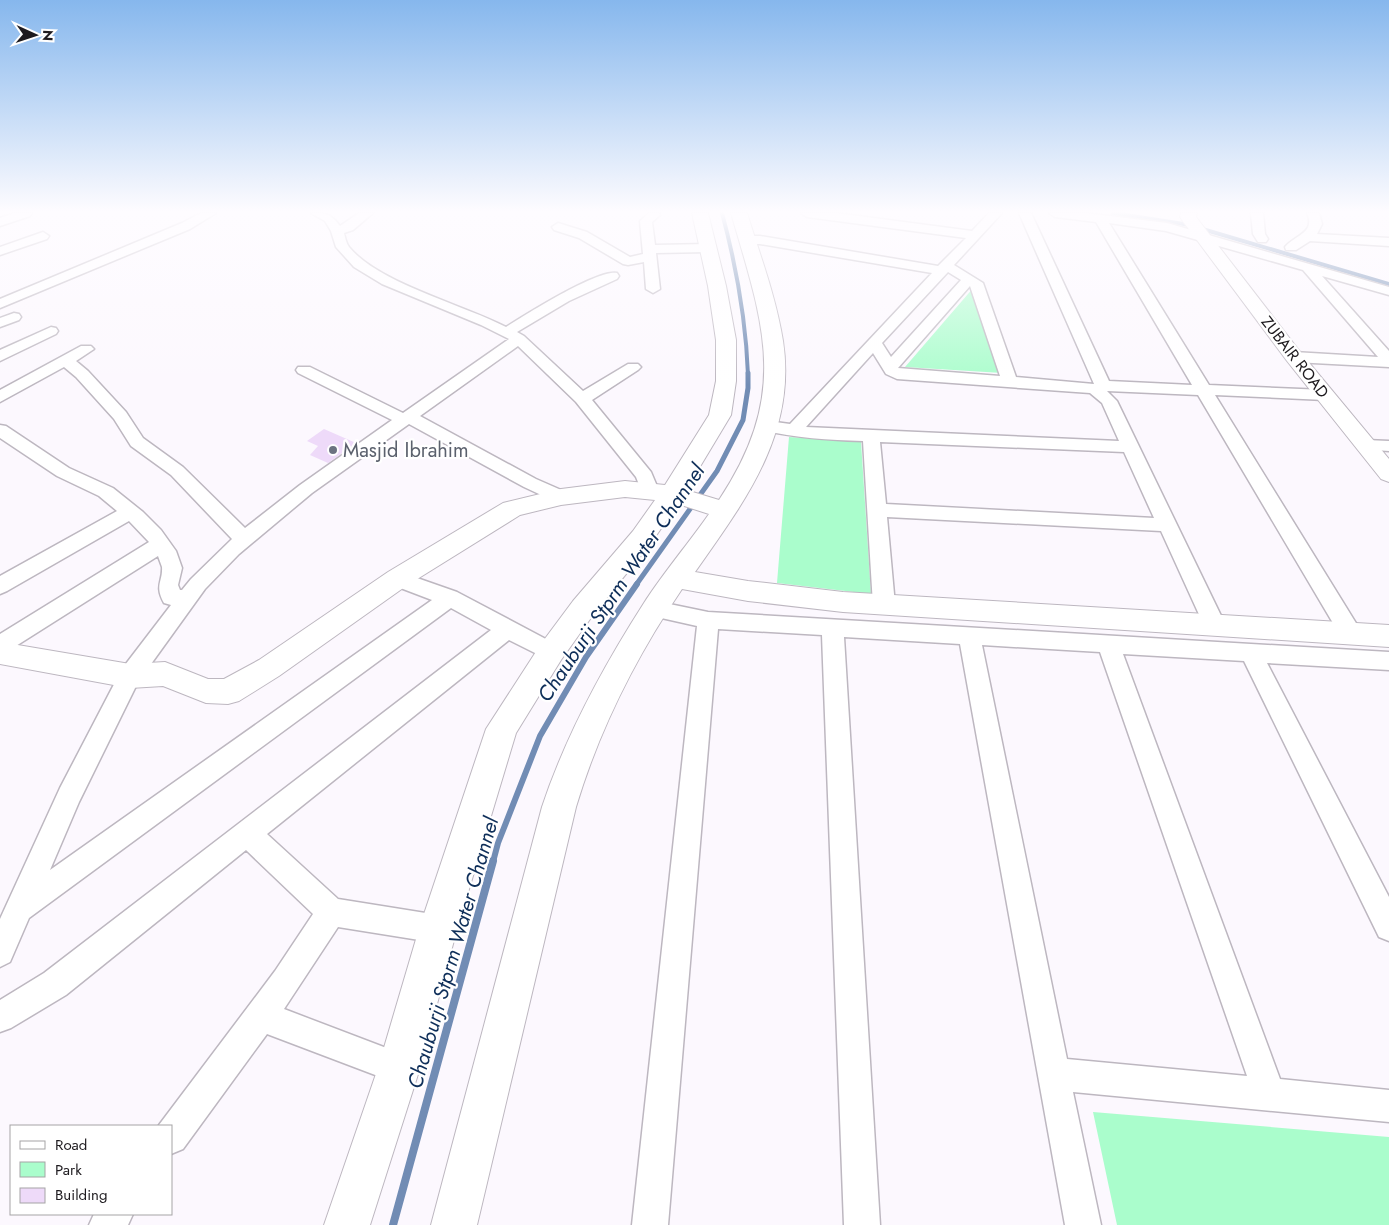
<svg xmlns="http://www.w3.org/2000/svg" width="1389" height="1225" viewBox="0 0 1389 1225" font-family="Jost,sans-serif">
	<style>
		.green { fill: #aafdcc }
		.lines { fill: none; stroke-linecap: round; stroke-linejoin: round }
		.stream-far3 { stroke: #718cb4; stroke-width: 4 }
		.stream-far2 { stroke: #718cb4; stroke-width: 5 }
		.stream-far1 { stroke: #718cb4; stroke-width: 6 }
		.stream { stroke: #718cb4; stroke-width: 8 }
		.building { fill: #eedaf9 }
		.street-casing { stroke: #bdb7c0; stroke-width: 3 }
		.secondary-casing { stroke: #bdb7c0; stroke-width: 2 }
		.street { fill: #fff; fill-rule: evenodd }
		.secondary { fill: #fff; fill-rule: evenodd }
		.worship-dot { fill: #6b7280; stroke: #fff; stroke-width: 2 }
		.labels { text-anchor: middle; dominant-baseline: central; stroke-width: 4.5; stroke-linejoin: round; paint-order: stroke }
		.far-street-label { font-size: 16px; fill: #1e1b1f; stroke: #fff }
		.worship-label { font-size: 20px; fill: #5b616d; stroke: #fff; text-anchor: start }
		.water-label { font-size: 21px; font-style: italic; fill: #0e2e59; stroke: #fff }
	</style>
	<rect width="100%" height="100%" fill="#fcf8fe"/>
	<!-- green -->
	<path class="green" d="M974,287L1002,373L905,367Z
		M789,437L861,442L871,594L777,583Z
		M1093,1112L1389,1137V1225H1117Z"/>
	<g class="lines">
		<!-- stream-far3 -->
		<path class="stream-far3" d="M722,213C736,265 746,320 748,375
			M1113,213L1190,225
			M1199,228L1389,284"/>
		<!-- stream-far2 -->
		<path class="stream-far2" d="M636,585L717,471L743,420L748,388V373"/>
		<!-- stream-far1 -->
		<path class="stream-far1" d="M493,862L498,843L540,736L586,657L637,584"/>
		<!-- stream -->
		<path class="stream" d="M393,1225L493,861"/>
	</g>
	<!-- building -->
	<path class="building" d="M324,429L356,443L328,463L310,455L318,446L307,441Z"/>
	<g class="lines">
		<defs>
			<path id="street" d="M14,213H32L30,216L0,226V218Z
				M201,213H216L190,229L0,308V299L182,223Z
				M311,213C326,213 331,214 340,226L359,213H373L353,230L344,233C345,237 346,243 349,247C378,283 464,305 506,327C525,315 598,269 617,273L619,276L617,279L569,301L517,332L524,336L583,391L628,364H638L641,367L638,370L592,400L651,472L659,491L657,495L650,497L643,495L636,477L576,402L518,346L420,416L536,479L568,493L570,497L568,501L561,503L554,501L524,487L409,424L312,493L239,554L205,589L138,682L79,802L50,870L432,600L390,584L387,579L390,574L397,571L457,592L559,646L562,652L559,658L551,661L509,640L267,834L338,899L438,915L448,919L452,929L448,939L438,943L338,927L284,1009L410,1057L415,1068L410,1079L399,1084L267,1034L183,1149L171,1154V1126L159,1125L275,971L313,914L246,850L66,995L11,1028L0,1032V1000L44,973L491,630L451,608L29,918L10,962L0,967V919L60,788L122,669L171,605L164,603C154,585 163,582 162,567C161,564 159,559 158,556L8,651L0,654V634L149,542L129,521L7,591L0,594V576L117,511L99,496L57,476L0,438V425L6,426L69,468L113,488L143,512L161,530L176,551L182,568L178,585L180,590H182L191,579L232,539L171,475L131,446L114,419L76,377L64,367L0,402V390L81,346H91L94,349L76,361L88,371L126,412L143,438L183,467L245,528L300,485L392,420L298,373L296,370L298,367H310L403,413L509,339L481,325L382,284L354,267L336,247L331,231L325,221Z
				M649,213H659L660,215L652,222L655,245L708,244L714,248L708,252L656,253L660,289L653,293L646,289L644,262L628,265L623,264L579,238L554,230L552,227L558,223L587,232L630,257L643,254L640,221Z
				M801,213H836L972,231L989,213H1002L954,265L983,283L1016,377L1094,384L1019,213H1031L1109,381L1192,385L1096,222L1055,217L1049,213H1085L1167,223L1389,287V295L1322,276L1389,351V367L1294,362L1289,360L1286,357L1289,354L1294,352L1378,357L1303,270L1166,231L1109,223L1209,385L1325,390L1331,392L1333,395L1331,398L1325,400L1215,395L1359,628L1362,634L1359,640L1351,643L1343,640L1198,395L1107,391L1117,401L1226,626L1223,632L1215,634L1207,632L1161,531L887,517L895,605L891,611L884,613L877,611L873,605L863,441C829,440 795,438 762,430L760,426L762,422L768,421L790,424L932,273L760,244H747L741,240L747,236H760L938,266L966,238L807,217ZM948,272L961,280L891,357L882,343ZM970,286L1000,376L898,368ZM873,353L886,374L897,379L1090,393L1102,403L1119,441L806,427ZM880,442L1124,452L1154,518L886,504Z
				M1251,213H1263L1265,234L1268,239L1266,242H1258L1253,234Z
				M1307,213H1319L1322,224L1317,234L1389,238V246L1310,241L1296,250H1286L1285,247C1295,235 1316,233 1307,213Z
				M43,232L49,236L47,239L0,255V247Z
				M14,313L19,314L21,317L19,320L0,327V318Z
				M51,327L56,328L58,331L56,334L0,361V350Z
				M1366,440L1389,441V451L1360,449L1357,445L1360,441Z
				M655,601L708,612L1389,652V670L1267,663L1389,897V941L1379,937L1244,661L1123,654L1280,1079L1389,1090V1122L1073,1092L1101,1225H1065L960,644L844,637L880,1225H844L822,635L718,629L668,1225H632L697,626L648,615L644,609L648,603ZM982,645L1100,652L1247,1076L1067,1059Z
				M94,1214H133L128,1225H89Z"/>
			<path id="secondary" d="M692,213H708L726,286L736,340V381L731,415L686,490L719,500C790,393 764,326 731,213H747C760,255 776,297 783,341C797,433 745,501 695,572L748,581L843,592L1389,625V647L843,612L748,601L682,589C637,655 599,730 576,807L477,1225H431L542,807C566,735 603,667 644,603C664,572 688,544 709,514L678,504L651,543L593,615L561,660L516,733L457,929L420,1068L370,1225H324L378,1068L419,929L486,729L541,644L573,601L633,531L655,500L625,497L561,505L520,515L406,586L279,676L239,701L228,704L206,703L163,686L130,688L0,664V642L130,664L165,662L208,679H224L259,660L388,572L503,503L561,489L625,481L665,485L709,415L716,381V340L708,286Z
				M1181,213H1197L1196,217L1301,353L1389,459V482L1381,479L1287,361L1182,220L1180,217Z"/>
		</defs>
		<!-- street casing -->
		<use href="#street" class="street-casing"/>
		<!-- secondary casing -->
		<use href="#secondary" class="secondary-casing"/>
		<!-- street -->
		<use href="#street" class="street"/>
		<!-- secondary -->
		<use href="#secondary" class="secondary"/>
	</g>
	<!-- sky -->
	<linearGradient id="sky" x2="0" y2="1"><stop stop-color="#86b7ed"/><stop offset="0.55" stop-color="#fefcff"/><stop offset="1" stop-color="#fefcff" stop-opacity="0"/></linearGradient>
	<rect width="1389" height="385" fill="url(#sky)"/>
	<!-- markers -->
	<circle class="worship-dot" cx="333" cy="450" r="5"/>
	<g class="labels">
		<!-- far-street labels -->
		<g class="far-street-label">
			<text transform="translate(1295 357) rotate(52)">ZUBAIR ROAD</text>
		</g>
		<!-- worship labels -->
		<g class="worship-label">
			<text x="343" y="450">Masjid Ibrahim</text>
		</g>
		<!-- water labels -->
		<g class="water-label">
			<text transform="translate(621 583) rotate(-56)">Chauburji Stprm Water Channel</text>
			<text transform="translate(453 953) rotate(-74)">Chauburji Stprm Water Channel</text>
		</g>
	</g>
	<!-- legend -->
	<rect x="10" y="1125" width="162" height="90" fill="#ffffff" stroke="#a5a4a5"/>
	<rect x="20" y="1141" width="25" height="8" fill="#ffffff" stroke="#a5a4a5"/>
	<text x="55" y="1150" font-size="15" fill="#1e1b1f">Road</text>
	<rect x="20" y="1162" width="25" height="15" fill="#aafdcc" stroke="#a5a4a5"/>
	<text x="55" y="1175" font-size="15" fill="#1e1b1f">Park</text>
	<rect x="20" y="1188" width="25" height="15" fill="#eedaf9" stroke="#a5a4a5"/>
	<text x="55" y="1200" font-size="15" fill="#1e1b1f">Building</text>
	<!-- north arrow -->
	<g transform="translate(35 35) rotate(93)" stroke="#ffffff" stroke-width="4" paint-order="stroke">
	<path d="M0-4L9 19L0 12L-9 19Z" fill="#1e1b1f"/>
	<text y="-8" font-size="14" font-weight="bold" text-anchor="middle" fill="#1e1b1f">N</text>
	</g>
</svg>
